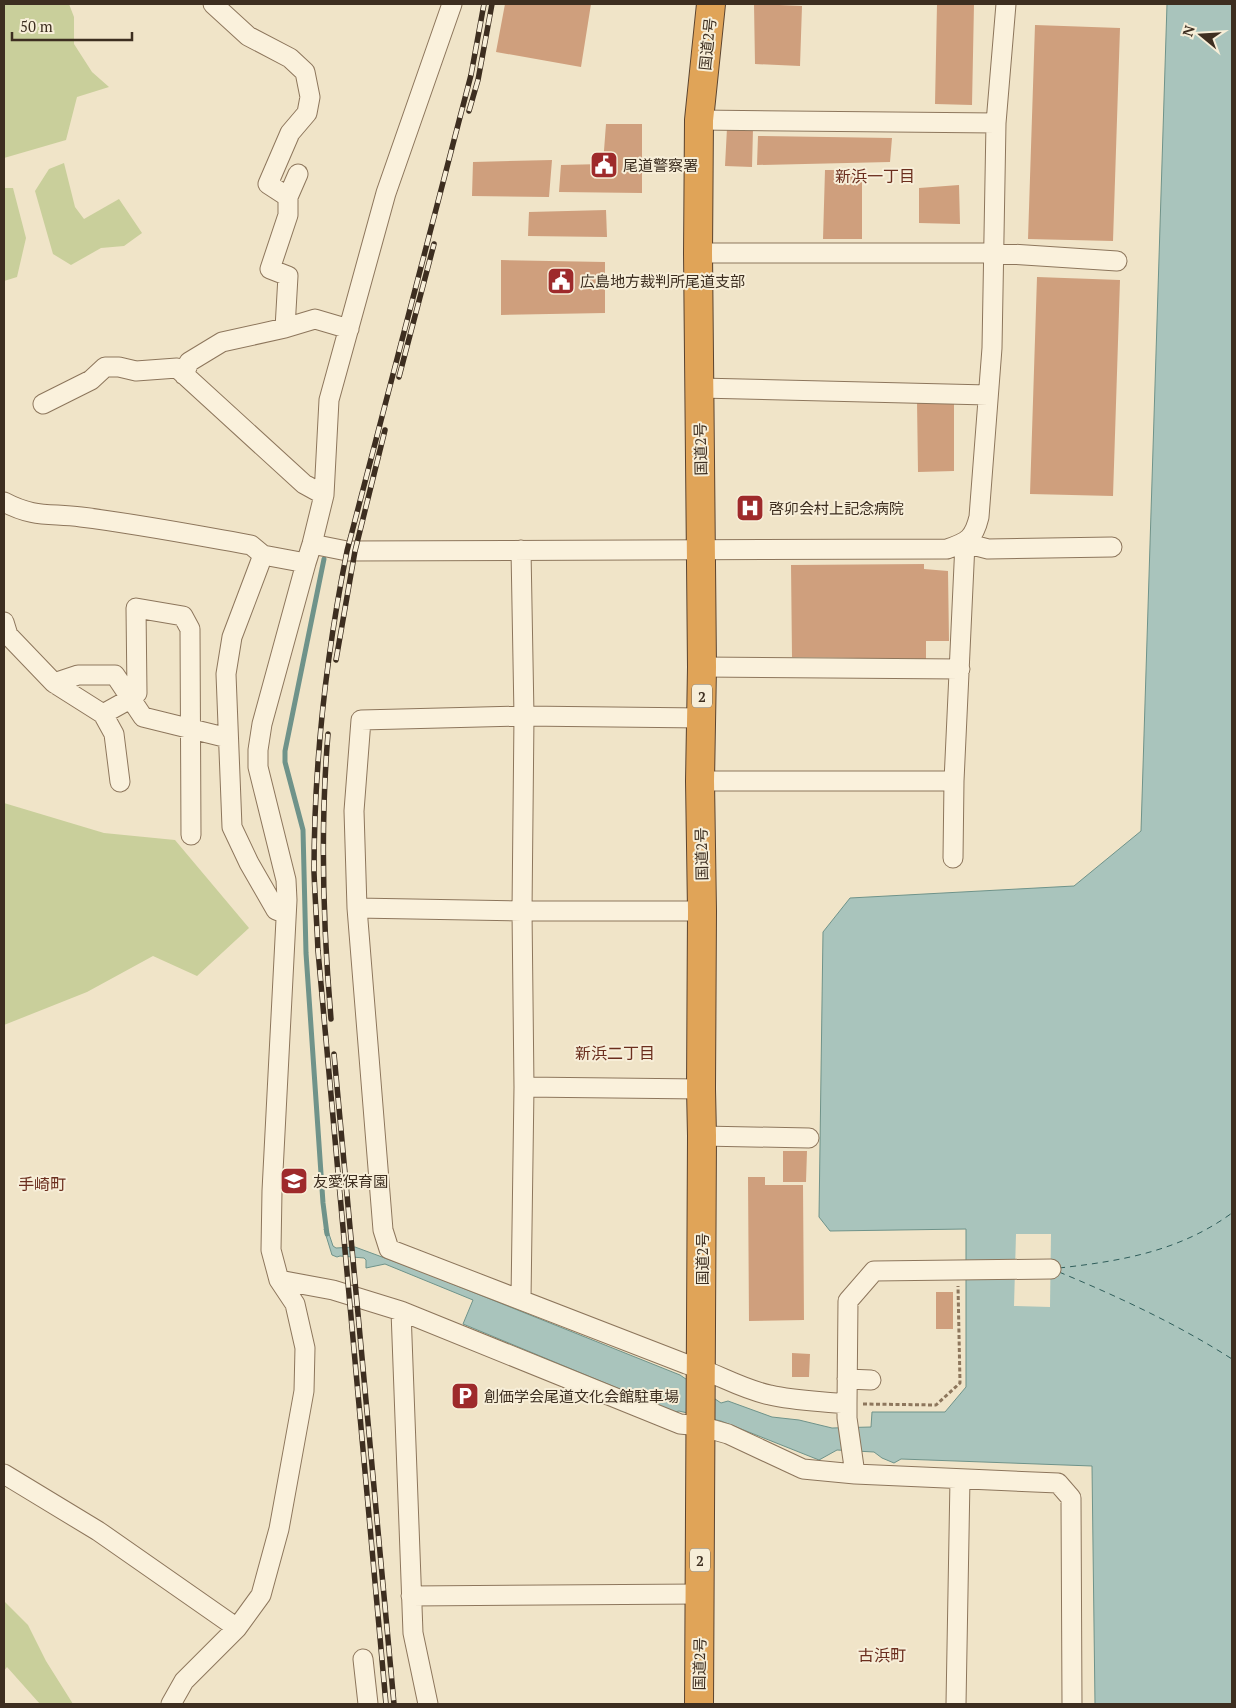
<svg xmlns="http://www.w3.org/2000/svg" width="1236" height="1708" viewBox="0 0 1236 1708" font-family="'PT Serif','Noto Sans JP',serif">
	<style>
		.green { fill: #c9cf9b }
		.water { fill: #a9c4bc; stroke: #6f938a }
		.pier { fill: #f0e4c8 }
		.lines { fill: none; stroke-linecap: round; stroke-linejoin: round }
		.stream { stroke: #6f938a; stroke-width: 5 }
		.ferry { stroke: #2f5d5a; stroke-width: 1; stroke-dasharray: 6 5; stroke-linecap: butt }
		.building { fill: #cf9f7d }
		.minor-casing { stroke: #8d765c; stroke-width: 21 }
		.highway-casing { stroke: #5b4430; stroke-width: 30 }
		.path { stroke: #8d765c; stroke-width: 3; stroke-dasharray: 4 2.5; stroke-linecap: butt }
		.minor { stroke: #faf1dc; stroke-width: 19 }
		.highway { stroke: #e0a458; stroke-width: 28 }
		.rail-casing { stroke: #3d2e20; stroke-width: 5.5 }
		.rail { stroke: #f7eed8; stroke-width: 4; stroke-dasharray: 11; stroke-linecap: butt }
		.labels { text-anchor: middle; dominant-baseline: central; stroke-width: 4; stroke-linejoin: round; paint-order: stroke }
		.shield { fill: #f7eed8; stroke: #756857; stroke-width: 1 }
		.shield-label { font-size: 14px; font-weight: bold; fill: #3d2e20 }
		.street-label { font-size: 15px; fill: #3d2e20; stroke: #f7eed8 }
		.poi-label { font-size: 15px; fill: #3d2e20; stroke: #f7eed8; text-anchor: start }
		.neighbourhood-label { font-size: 16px; fill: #6b2e1e; stroke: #f7eed8 }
	</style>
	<rect width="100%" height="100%" fill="#f0e4c8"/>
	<!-- green -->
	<path class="green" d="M4,4H69L74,17V44L92,72L109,87L77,97L66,140L4,158Z
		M64,163L75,207L84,219L119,199L142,233L124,246L101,248L71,265L53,254L35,191L49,169Z
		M4,188H13L26,238L17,277L4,281Z
		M4,803L104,833L175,840L249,928L197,976L153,956L87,992L4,1025Z
		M4,1601L28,1625L46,1661L73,1704H40L7,1667L4,1671Z"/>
	<!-- water -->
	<path class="water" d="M1167,4H1232V1704H1095L1092,1466L901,1459L894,1463L882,1458L874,1452L837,1450L819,1460L721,1421L679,1411L675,1412L463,1324L473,1300L385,1264L366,1268V1260L364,1258L340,1256L337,1257L332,1255L324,1229L327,1228L333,1246L336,1248L355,1247L420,1271L680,1375L721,1403L728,1401L772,1417L799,1420L832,1428L871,1427L872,1412H945L966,1387V1229L830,1231L819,1217L823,932L850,898L1074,886L1141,831Z"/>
	<!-- pier -->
	<path class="pier" d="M1016,1234H1051L1050,1307L1014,1306Z"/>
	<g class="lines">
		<!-- stream -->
		<path class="stream" d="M324,559L285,751V762L303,830L306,953L323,1203L327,1234"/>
		<!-- ferry -->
		<path class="ferry" d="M1059,1268C1122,1261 1180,1251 1232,1213
			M1059,1272C1119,1297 1177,1324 1232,1359"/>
	</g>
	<!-- building -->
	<path class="building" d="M505,4H591L581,67L496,52Z
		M754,4L802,6L800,66L755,64Z
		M937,4H974L972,105L935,104Z
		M1035,25L1120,28L1113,241L1028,239Z
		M606,124H642V193L559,192L561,165L603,164Z
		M727,128L753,129L752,167L725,166Z
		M758,136L892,138L890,162L757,165Z
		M552,160L549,197L472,196L473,162Z
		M825,170H862V239H823Z
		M959,185L960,224L919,223V188Z
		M606,210L607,237L528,236L529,212Z
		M501,260L605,262V313L501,315Z
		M1037,277L1120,280L1113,496L1030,494Z
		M917,401L954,402V471L918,472Z
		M924,564V569L948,571L949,641H926V659L792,657L791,565Z
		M783,1151H807L806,1182H783Z
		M748,1177H765V1185H803L804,1320L749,1321Z
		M936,1292H953V1329H936Z
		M792,1353L810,1354L809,1377H792Z"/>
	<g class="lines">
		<defs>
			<path id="minor" d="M213,4L248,36L290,58L305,72L310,97L307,113L290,133L268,184L288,197
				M699,120L996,123
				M698,253H995L1117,261
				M285,328L288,276L270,269L288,215V197L298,174
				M184,375L189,362L222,342L285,328L315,319L349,329
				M700,388L988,395
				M43,404L91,380L105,367H119L136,371L177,368L304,484L324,495
				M4,502C34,518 50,513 81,517C138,524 195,535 251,545L263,555L306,563
				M312,544L347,551L947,549C968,542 974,538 979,517L992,348L996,123L1006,4
				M263,555L232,637L226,674L232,827L249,863L276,910L286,914
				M4,622L8,635L54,683L78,675H115L143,717L228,738
				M702,667L960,669
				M54,683L103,714L114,734L120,782
				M103,714L130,699L137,693L136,608L183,616L190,629L191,835
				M702,718L524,716L361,720L354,811L357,908L383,1230L389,1249L686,1364C715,1372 740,1389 770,1395C795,1401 821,1401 847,1404V1418L855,1474
				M700,781H954
				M953,858L954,781L965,543L988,549L1112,547
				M357,908L522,911H702
				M524,1087L701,1089
				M702,1136L809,1138
				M279,1280L333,1290L401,1311L680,1424L700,1426L728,1434L803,1469L855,1474L1058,1483L1071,1498L1072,1704
				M521,1299L524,1087L522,911L524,716L521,550
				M401,1311L413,1633L428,1704
				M847,1379L871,1380
				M847,1404L848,1301L874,1271L1051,1269
				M4,1474L98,1531L237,1628
				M411,1596L700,1594
				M363,1659L368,1704
				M171,1704L184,1681L237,1628L261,1595L279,1529L304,1391L305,1348L295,1304L279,1280L271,1250L272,1191L287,900L286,880L258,767V750L262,724L306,563L312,544L324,495L329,400L386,193L452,4
				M956,1704L960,1479"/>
			<path id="highway" d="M699,1704L702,1136L701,1089L702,911L700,781L702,667L698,253L699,120L711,4"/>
		</defs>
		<!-- minor casing -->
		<use href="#minor" class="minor-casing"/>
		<!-- highway casing -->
		<use href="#highway" class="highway-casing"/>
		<!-- path -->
		<path class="path" d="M863,1404L936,1405L960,1383L958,1286"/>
		<!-- minor -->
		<use href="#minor" class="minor"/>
		<!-- highway -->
		<use href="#highway" class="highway"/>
		<defs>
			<path id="rail" d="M469,111L478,80L492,4
				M399,377L434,244
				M336,660L355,551L385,430
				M328,734C320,829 323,925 331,1019
				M334,1054L394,1704
				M386,1704L318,951C317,925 315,898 314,872C314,764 326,656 347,551L471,75L484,4"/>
		</defs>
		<!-- rail casing -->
		<use href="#rail" class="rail-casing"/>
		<!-- rail -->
		<use href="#rail" class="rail"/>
	</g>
	<!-- icons -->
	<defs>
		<symbol id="civic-square" viewBox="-11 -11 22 22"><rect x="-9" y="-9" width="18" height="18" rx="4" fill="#9e2a2b" stroke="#f7eed8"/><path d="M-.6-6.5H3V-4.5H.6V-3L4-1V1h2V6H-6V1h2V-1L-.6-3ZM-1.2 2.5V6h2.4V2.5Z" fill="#fff"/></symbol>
		<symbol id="hospital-square" viewBox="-11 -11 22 22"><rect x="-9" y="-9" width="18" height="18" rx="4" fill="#9e2a2b" stroke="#f7eed8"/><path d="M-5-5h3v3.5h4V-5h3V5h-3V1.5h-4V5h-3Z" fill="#fff"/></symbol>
		<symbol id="school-square" viewBox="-11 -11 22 22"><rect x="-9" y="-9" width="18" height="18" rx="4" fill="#9e2a2b" stroke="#f7eed8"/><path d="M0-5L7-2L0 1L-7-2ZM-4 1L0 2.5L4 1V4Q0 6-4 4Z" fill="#fff"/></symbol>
		<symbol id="parking-square" viewBox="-11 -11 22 22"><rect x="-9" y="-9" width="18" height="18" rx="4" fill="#9e2a2b" stroke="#f7eed8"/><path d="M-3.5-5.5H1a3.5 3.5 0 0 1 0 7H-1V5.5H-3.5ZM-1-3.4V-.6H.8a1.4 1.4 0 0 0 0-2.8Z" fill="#fff"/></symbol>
	</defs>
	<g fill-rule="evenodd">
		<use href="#civic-square" x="588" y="149" width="32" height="32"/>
		<use href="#civic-square" x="545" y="265" width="32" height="32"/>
		<use href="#hospital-square" x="734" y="492" width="32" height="32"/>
		<use href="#school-square" x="278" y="1165" width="32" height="32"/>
		<use href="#parking-square" x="449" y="1380" width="32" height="32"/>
	</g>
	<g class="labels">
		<!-- shield labels -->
		<g class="shield">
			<rect x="692" y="684.5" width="20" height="23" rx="4"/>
			<rect x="690" y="1548.5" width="20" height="23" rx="4"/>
		</g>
		<g class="shield-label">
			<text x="702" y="696">2</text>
			<text x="700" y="1560">2</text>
		</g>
		<!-- street labels -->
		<g class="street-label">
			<text transform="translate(707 44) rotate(-84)">国道2号</text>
			<text transform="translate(700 449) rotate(-91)">国道2号</text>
			<text transform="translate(701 854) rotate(-91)">国道2号</text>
			<text transform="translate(702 1259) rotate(-90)">国道2号</text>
			<text transform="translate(699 1664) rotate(-89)">国道2号</text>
		</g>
		<!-- poi labels -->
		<g class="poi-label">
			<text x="623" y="165">尾道警察署</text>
			<text x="580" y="281">広島地方裁判所尾道支部</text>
			<text x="769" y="508">啓卯会村上記念病院</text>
			<text x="313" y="1181">友愛保育園</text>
			<text x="484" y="1396">創価学会尾道文化会館駐車場</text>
		</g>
		<!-- neighbourhood labels -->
		<g class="neighbourhood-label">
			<text x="875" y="176">新浜一丁目</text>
			<text x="615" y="1053">新浜二丁目</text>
			<text x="42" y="1184">手崎町</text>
			<text x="882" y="1655">古浜町</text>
		</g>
	</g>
	<!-- border -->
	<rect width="1236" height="1708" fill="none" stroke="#3d2e20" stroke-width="10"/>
	<!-- north arrow -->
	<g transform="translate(1201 35) rotate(288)" stroke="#f7eed8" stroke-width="4" paint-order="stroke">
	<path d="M0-4L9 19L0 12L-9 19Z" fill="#3d2e20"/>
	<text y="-8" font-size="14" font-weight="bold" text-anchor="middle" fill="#3d2e20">N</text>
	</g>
	<!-- scale -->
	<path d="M12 32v8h120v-8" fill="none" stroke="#3d2e20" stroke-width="2.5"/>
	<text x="20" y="32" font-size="15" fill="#3d2e20" stroke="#f7eed8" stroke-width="4" paint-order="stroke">50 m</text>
</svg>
